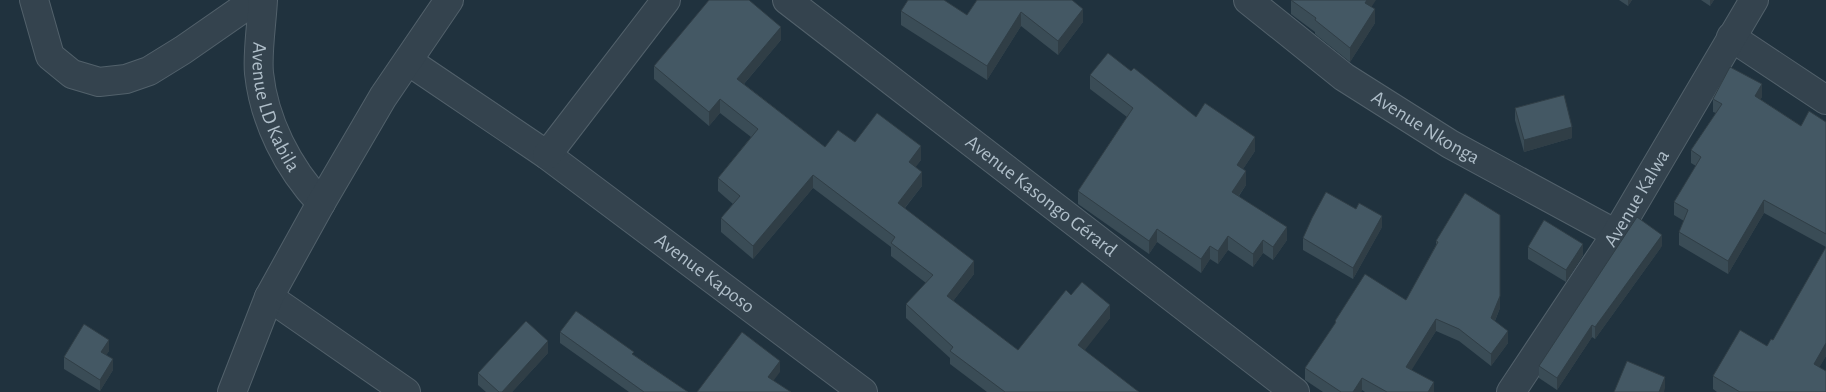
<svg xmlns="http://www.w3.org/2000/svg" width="1826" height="392" viewBox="0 0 1826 392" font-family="'Alegreya Sans',sans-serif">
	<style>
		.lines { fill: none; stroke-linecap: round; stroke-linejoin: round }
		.minor-casing { stroke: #52616b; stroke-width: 30 }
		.minor { stroke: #34434e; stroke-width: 28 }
		.wall { fill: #3a4c56 }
		.shaded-wall { fill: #303e46 }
		.building { fill: #445864; stroke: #303e46 }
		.labels { text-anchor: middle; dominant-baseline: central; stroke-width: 5; stroke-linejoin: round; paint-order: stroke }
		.street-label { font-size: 20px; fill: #afbec9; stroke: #192832 }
	</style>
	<rect width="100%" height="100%" fill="#20323e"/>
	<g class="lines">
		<defs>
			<g id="minor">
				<path d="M34,0L50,56L72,74L99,82L126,79L149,71L183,50L255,0"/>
				<path id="s1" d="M263,0C262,21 257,53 259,73C264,121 288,168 321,203"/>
				<path id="s2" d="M787,0L1295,392"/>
				<path id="s3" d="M1248,0L1344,77L1450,144L1616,234"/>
				<path d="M1731,37L1826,100"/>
				<path id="s4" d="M408,61L547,155L863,392"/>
				<path d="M547,155L666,0"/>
				<path d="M269,297L406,392"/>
				<path d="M232,392L269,297L321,203L383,97L449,0"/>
				<path id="s5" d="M1511,392L1616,234L1754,0"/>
			</g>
		</defs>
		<!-- minor casing -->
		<use href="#minor" class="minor-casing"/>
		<!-- minor -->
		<use href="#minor" class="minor"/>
	</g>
	<!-- wall -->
	<path class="wall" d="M977,0L1083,22L1058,55L1021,26L987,80L901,25V11L967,15Z
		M1291,0L1372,7L1375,23L1350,62L1315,34V32L1291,14Z
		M1619,0H1632L1628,6Z
		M1701,0H1714L1710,6Z
		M781,40L744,84L825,147L855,142L921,160L915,167L922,186L905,208L974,274L953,301L1018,350L1071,295L1110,318L1084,350L1139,392H987L950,364V358L906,318V304L926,283L891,256V247L813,188L753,259L721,232V218L733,204L718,191V178L751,137L720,113L709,126L654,79V66Z
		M1131,71L1196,117L1255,151L1243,169L1246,185L1239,196L1287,240L1273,260L1263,253L1253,267L1228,250L1218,264L1210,259L1201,273L1157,242L1149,254L1078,204V191L1127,117L1090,89V75Z
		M1762,97L1760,99L1801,126L1826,122V247L1764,213L1728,274L1679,245V232L1684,221L1674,215V202L1696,166L1691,163V150L1716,113L1713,112V99Z
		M1515,108L1572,138L1524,152L1515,120Z
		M1465,193L1500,308L1495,321L1508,343L1491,366L1459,341L1436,331L1411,370L1434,392H1365L1362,390L1361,392H1323L1305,380V368L1335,324V321L1406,300L1436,245V241Z
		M1382,227L1353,279L1303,250V238Z
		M1662,246L1595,339L1592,337L1557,390L1539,378V366Z
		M1528,247L1583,255L1566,282L1528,259Z
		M1826,247V356L1819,367L1826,392H1717L1713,389V376L1767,346L1773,340Z
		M560,332L634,355L688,392H629L560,343Z
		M109,351L106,355L113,370L100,391L64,369V357Z
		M548,353L512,392H486L478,385V373Z"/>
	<!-- shaded-wall -->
	<path class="shaded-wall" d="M1367,0H1376L1365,17V3Z
		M1628,0H1632L1628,6Z
		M1710,0H1714L1710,6Z
		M1083,9V22L1058,55V41Z
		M1375,9V23L1350,62V48Z
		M1021,12V26L987,80V66Z
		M781,27V40L737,92V79Z
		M1762,84V97L1755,109V96Z
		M720,99V113L709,126V112Z
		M1572,127V138L1524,152V140Z
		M1255,137V151L1237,178V165Z
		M921,146V160L909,176V162Z
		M1246,171V185L1232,205V192Z
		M922,172V186L898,216V203Z
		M813,175V188L753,259V246Z
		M1764,200V213L1728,274V261Z
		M1500,215V308L1491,330V318Z
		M1382,216V227L1353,279V268Z
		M1287,227V240L1273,260V247Z
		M1157,229V242L1149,254V241Z
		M1662,235V246L1595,339V327Z
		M1228,236V250L1218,264V251Z
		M1263,240V253L1253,267V254Z
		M1583,244V255L1566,282V270Z
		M1210,246V259L1201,273V259Z
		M974,261V274L947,309V296Z
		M1110,305V318L1078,359V345Z
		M1436,319V331L1406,379V367Z
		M1592,325V337L1557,390V378Z
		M1508,331V343L1491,366V354Z
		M109,340V351L101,363V352Z
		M548,341V353L512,392H502Z
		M1826,343V356L1814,377V364Z
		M113,359V370L100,391V380Z
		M780,361V372L768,388V377Z
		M1665,377V388L1664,392H1659Z
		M1362,378V390L1361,392H1353Z
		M1434,382V392H1428Z"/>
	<!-- building -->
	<path class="building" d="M709,0H749L781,27L737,79L825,147L838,130L855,142L877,113L921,146L909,162L922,172L898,203L974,261L947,296L1018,350L1066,290L1071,295L1082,282L1110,305L1078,345L1139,392H1005L950,351L953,347L906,304L933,275L891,243L895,237L813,175L753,246L721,218L740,196L718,178L758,129L720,99L709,112L654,66Z
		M908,0H944L967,15L977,0H1072L1083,9L1058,41L1021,12L987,66L901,11Z
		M1291,0H1367L1365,3L1375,9L1350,48L1315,20L1316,18Z
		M1108,53L1131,71L1134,68L1196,117L1205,103L1255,137L1237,165L1246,171L1232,192L1287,227L1273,247L1263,240L1253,254L1228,236L1218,251L1210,246L1201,259L1157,229L1149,241L1078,191L1133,108L1090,75Z
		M1730,67L1762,84L1755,96L1801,126L1809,111L1826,122V234L1764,200L1728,261L1679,232L1688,210L1674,202L1701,157L1691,150L1722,104L1713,99Z
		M1564,95L1572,127L1524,140L1515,108Z
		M1326,192L1356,209L1359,203L1382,216L1353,268L1303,238L1312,218Z
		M1465,193L1500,215V296L1491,318L1508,331L1491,354L1459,329L1436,319L1406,367L1434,382L1428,392H1387L1362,378L1353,392H1341L1305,368L1336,322L1335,321L1365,274L1406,300L1438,242L1436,241Z
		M1637,217L1662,235L1595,327L1592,325L1557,378L1539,366Z
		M1544,220L1583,244L1566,270L1528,247Z
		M1826,247V343L1814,364L1826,371V392H1740L1713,376L1740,330L1767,346L1771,339L1773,340Z
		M576,311L634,352L632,354L688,392H644L560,332Z
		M526,321L548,341L502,392H499L478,373Z
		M84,324L109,340L101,352L113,359L100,380L64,357Z
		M742,332L780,361L768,377L791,392H697Z
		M1627,361L1665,377L1659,392H1614Z"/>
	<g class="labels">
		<!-- street labels -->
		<g class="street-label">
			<text stroke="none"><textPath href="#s1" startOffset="110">Avenue LD Kabila</textPath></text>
			<text stroke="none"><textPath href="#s3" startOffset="219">Avenue Nkonga</textPath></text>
			<text stroke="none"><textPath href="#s2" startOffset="321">Avenue Kasongo Gérard</textPath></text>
			<text stroke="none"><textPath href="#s5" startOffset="231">Avenue Kalwa</textPath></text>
			<text stroke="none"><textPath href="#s4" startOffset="365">Avenue Kaposo</textPath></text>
		</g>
	</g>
</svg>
